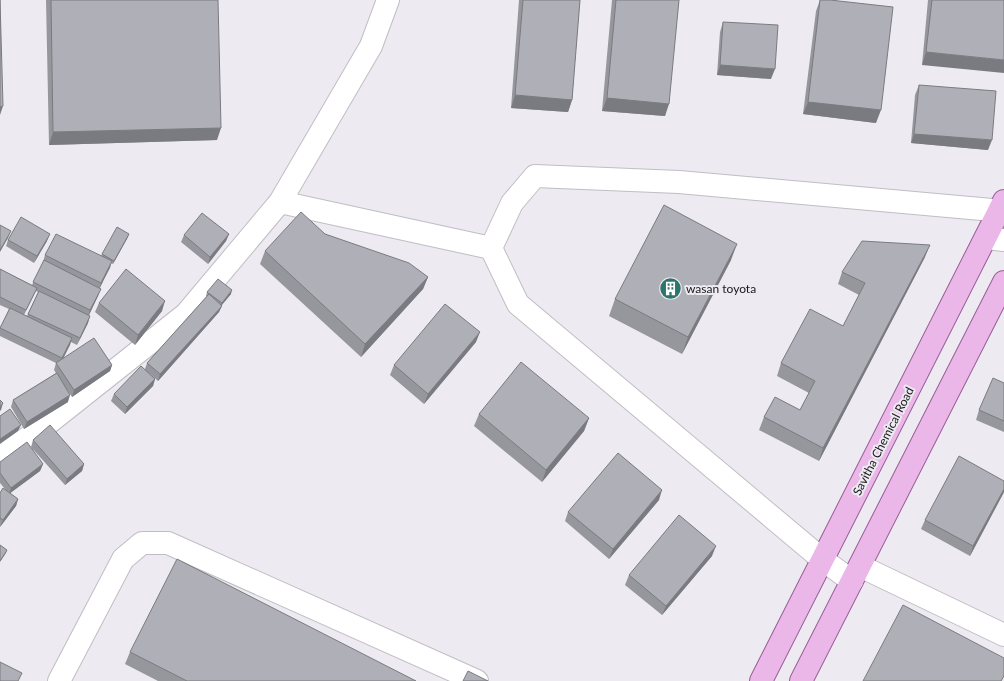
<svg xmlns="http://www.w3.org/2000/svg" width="1004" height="681" viewBox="0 0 1004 681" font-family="Lato,sans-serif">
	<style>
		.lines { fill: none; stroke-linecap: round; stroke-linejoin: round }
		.minor-casing { stroke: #c0bdc4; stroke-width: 24 }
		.major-casing { stroke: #985e96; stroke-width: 24 }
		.minor { stroke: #fff; stroke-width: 22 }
		.major { stroke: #ebb6e8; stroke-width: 22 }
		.wall { fill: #96979d; fill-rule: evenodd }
		.shaded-wall { fill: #7a7b80 }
		.building { fill: #afb0b7; stroke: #7a7b80 }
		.labels { text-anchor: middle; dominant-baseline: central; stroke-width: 4; stroke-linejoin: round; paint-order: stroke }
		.poi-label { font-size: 12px; fill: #18171a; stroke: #edeaf1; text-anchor: start }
		.street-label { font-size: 12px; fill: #18171a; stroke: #edeaf1 }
	</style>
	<rect width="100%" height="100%" fill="#edeaf1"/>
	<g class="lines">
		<defs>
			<path id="minor" d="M280,202L491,248
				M986,238L1004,240
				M0,451L13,448L46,425L186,314L280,202L371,46L388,0
				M860,566L1004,635
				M852,581L823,560L518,304L491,248L512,203L535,176L679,182L1004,211
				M59,681L123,559L142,543H168L477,681"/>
			<path id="major" d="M761,681L1004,201
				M801,681L1004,282"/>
		</defs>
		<!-- minor casing -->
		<use href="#minor" class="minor-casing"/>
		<!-- major casing -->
		<use href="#major" class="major-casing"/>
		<!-- minor -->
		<use href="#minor" class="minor"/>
		<!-- major -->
		<use href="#major" class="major"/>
	</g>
	<!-- wall -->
	<path class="wall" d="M46,0H218L217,140L49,145Z
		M519,0H580L572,100L568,112L511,108Z
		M612,0H679L665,116L602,111Z
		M820,0L876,123L803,114L816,11Z
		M928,0H1004L922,65Z
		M723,22L771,79L717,75L720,32Z
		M919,85L988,150L911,143L915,95Z
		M229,234L226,241L208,264L181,242L184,235Z
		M325,234L428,277L423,289L361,357L260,264L265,251Z
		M128,237L113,264L111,263L100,288L98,296L89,315L88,323L77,345L71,342L63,358L112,365L110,371L72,397L63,384L68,402L24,429L11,407L13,400L56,373L54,370L56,363L0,336V328L9,309L0,305V269L32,285L43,262L45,255L101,256L102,254ZM36,291L38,292L27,316L24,315Z
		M8,240L47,241L34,263L6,246Z
		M925,257L819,461L759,430L764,417L800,410L809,393L777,376L781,363L843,326L859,295L838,284L842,272Z
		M731,260L682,354L609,316L615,299Z
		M207,292L231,294L222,305L219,312L158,381L148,372L155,379L153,386L125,414L111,401L114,394L145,369L147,363L207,296H206Z
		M99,303L162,311L135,345L95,312Z
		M476,342L424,404L390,375L394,365Z
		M1004,383V432L976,420L979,410Z
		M479,414L589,418L584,431L542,482L474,426Z
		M33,440L84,464L82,471L65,485L31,447Z
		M0,462L43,464L40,471L10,493L18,499L16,506L0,527V493L5,489L0,483Z
		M1004,492L970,556L921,529L925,520Z
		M659,500L609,559L565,521L568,512Z
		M712,556L662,615L625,585L629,575Z
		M130,652L416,681H158L125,664Z"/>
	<!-- shaded-wall -->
	<path class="shaded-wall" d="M926,52L1004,60V73L922,65Z
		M720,65L775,69L771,79L717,75Z
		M515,95L572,100L568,112L511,108Z
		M607,98L669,104L665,116L602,111Z
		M808,102L881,110L876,123L803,114Z
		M3,106L0,115V107Z
		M221,128L217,140L49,145L53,132Z
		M914,134L992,140L988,150L911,143Z
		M11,231L8,238L0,252V250Z
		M50,234L47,241L34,263L37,256Z
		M129,234L128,237L113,264L114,261Z
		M229,234L226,241L208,264L210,257Z
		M737,244L731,260L682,354L688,337Z
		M930,245L925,257L819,461L823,448Z
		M112,261L110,268L99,289L101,283Z
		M428,277L423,289L361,357L365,344Z
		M101,289L98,296L88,317L90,310Z
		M232,290L231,294L220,307L222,303Z
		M165,301L162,311L135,345L138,335Z
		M222,306L219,312L158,381L160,374Z
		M90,316L88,323L77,345L80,338Z
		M480,332L476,342L424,404L428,394Z
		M72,338L70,345L60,365L62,358Z
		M112,365L110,371L72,397L74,390Z
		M155,379L153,386L125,414L127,407Z
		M70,395L68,402L24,429L27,422Z
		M3,403L1,410L0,411V407Z
		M589,418L584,431L542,482L546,470Z
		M21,425L18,431L0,444V439Z
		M43,464L40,471L9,494L11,488Z
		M84,464L82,471L65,485L67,479Z
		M1004,489V492L970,556L973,546Z
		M662,490L659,500L609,559L613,549Z
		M18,499L16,506L0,527L3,520Z
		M716,546L712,556L662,615L666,606Z
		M7,550L6,553L0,562V561Z"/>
	<!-- building -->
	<path class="building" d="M0,0L3,106L0,107Z
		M51,0H218L221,128L53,132Z
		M523,0H580L572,100L515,95Z
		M616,0H679L669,104L607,98Z
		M820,0H830L893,7L881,110L808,102Z
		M932,0H1004V60L926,52Z
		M723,22L778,25L775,69L720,65Z
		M919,85L996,91L992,140L914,134Z
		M664,205L737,244L688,337L615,299Z
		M301,212L325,234L409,263L428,277L365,344L265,251Z
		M202,213L229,234L210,257L184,235Z
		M21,217L50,234L37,256L8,240Z
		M0,225L11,231L0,250Z
		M117,227L129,234L114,261L102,254Z
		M56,234L112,261L101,283L45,255Z
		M862,241L930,245L823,448L764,417L775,397L800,410L815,381L781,363L810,309L843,326L865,283L842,272Z
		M44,260L101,289L90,310L33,282Z
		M0,269L37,288L26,310L0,297Z
		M126,269L165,301L138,335L99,303Z
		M218,279L232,290L222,303L207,292Z
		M39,291L90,316L80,338L28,314Z
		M209,294L222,306L160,374L147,363Z
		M445,304L480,332L428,394L394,365Z
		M10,308L72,338L62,358L0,328Z
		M94,338L112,365L74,390L56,363Z
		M521,362L589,418L546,470L479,414Z
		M141,366L155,379L127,407L114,394Z
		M57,373L70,395L27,422L13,400Z
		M993,378L1004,383V421L979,410Z
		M0,400L3,403L0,407Z
		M10,409L21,425L0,439V416Z
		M50,425L84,464L67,479L33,440Z
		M27,442L43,464L11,488L0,473V462Z
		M618,453L662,490L613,549L568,512Z
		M959,456L1004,481V489L973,546L925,520Z
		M3,488L18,499L3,520L0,518V493Z
		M679,515L716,546L666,606L629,575Z
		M0,545L7,550L0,561Z
		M177,559L416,681H187L130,652Z
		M903,605L1004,658V676L1001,681H863Z
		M0,662L22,673L18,681H0Z
		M468,671L488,681H463Z"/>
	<!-- icons -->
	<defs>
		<symbol id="building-disc" viewBox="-11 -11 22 22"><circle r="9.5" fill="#2d746a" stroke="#edeaf1"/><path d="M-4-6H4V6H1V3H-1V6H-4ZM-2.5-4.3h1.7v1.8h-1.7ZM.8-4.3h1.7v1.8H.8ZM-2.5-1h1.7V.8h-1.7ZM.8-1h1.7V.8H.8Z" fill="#fff"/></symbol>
	</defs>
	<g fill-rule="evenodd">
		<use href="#building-disc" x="658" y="276" width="25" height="25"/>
	</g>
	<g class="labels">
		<!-- poi labels -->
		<g class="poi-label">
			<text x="686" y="288">wasan toyota</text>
		</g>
		<!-- street labels -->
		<g class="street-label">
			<text transform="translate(883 441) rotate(-63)">Savitha Chemical Road</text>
		</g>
	</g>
</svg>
